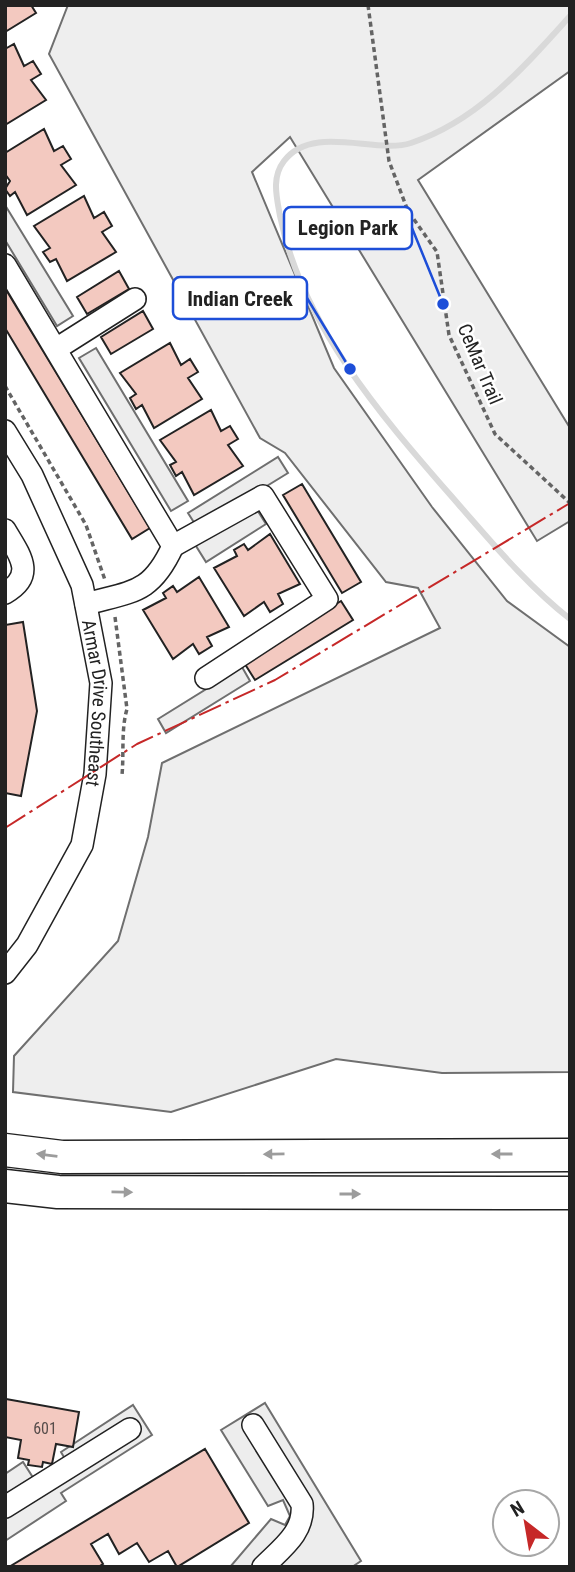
<svg xmlns="http://www.w3.org/2000/svg" width="575" height="1572" viewBox="0 0 575 1572" font-family="'Roboto Condensed',sans-serif">
	<style>
		.green { fill: #eee; stroke: #6f6f6f; stroke-width: 2 }
		.parking { fill: #ededed; stroke: #6f6f6f; stroke-width: 2 }
		.lines { fill: none; stroke-linecap: round; stroke-linejoin: round }
		.stream { stroke: #d9d9d9; stroke-width: 6 }
		.building { fill: #f3c9c0; stroke: #222; stroke-width: 2 }
		.minor-casing { stroke: #222; stroke-width: 24 }
		.highway-casing { stroke: #222; stroke-width: 35 }
		.path { stroke: #646464; stroke-width: 3.5; stroke-dasharray: 5 3.5; stroke-linecap: butt }
		.minor { stroke: #fff; stroke-width: 21 }
		.highway { stroke: #fff; stroke-width: 32 }
		.power { stroke: #c62828; stroke-width: 2; stroke-dasharray: 24 5 3.5 5; stroke-linecap: butt }
		.oneway { fill: #9c9c9c }
		.labels { text-anchor: middle; dominant-baseline: central; stroke-width: 5; stroke-linejoin: round; paint-order: stroke }
		.number-label { font-size: 16px; fill: #564c4a }
		.street-label { font-size: 19px; fill: #222; stroke: #fff }
		.leader { fill: none; stroke: #1d4ed8; stroke-width: 2.5 }
		.callout-dot { fill: #1d4ed8; stroke: #fff; stroke-width: 2.5 }
		.callout { fill: #fff; stroke: #1d4ed8; stroke-width: 2.5 }
		.callout-label { font-size: 21px; text-anchor: middle; font-weight: bold; fill: #222 }
	</style>
	<rect width="100%" height="100%" fill="#fff"/>
	<!-- green -->
	<path class="green" d="M68,5H570V71L418,180L570,428V521L537,541L290,137L252,172L334,368L432,507L507,601L570,647V1072L442,1073L336,1059L171,1112L13,1092L14,1056L118,941L148,837L162,763L440,628L418,588L386,582L285,453L260,438L49,54Z"/>
	<!-- parking -->
	<path class="parking" d="M5,205L73,316L57,326L5,240Z
		M96,348L188,501L171,511L79,358Z
		M278,457L288,473L249,497L266,524L206,562L186,530L195,524L188,513Z
		M242,667L250,681L166,733L158,719Z
		M265,1403L361,1561L352,1567H230L271,1519L285,1525L290,1516L283,1500L268,1506L221,1430Z
		M133,1405L152,1435L61,1493L66,1501L5,1541V1474L23,1462L34,1479L65,1459L61,1452Z"/>
	<g class="lines">
		<!-- stream -->
		<path class="stream" d="M570,16C524,67 478,121 411,143C376,155 313,123 284,161C271,178 277,198 280,216C303,329 386,421 459,505C494,545 529,587 570,619"/>
	</g>
	<!-- building -->
	<path class="building" d="M5,5H31L36,13L5,32Z
		M14,44L24,66L33,61L41,74L31,80L46,100L5,125V49Z
		M44,129L54,151L63,146L71,159L61,165L76,185L27,215L15,192L10,196L5,189L10,181L5,174V153Z
		M84,196L94,218L104,212L112,226L102,232L116,252L67,281L56,259L50,262L43,252L50,248L34,226Z
		M119,271L129,289L87,314L77,297Z
		M5,288L150,528L132,539L5,328Z
		M143,311L153,329L111,354L101,337Z
		M170,343L181,365L190,359L198,372L188,378L202,399L154,428L142,405L136,409L130,398L136,394L120,373Z
		M211,410L221,431L230,426L238,439L228,445L243,466L194,495L182,472L176,476L170,465L176,462L160,440Z
		M302,484L361,582L342,593L283,495Z
		M270,534L300,584L278,594L283,604L270,612L264,602L244,616L214,568L237,556L234,550L244,544L248,550Z
		M199,577L229,627L207,637L212,646L199,654L193,644L173,659L143,610L166,598L163,593L173,586L177,592Z
		M341,601L353,620L255,680L243,661Z
		M23,622L37,711L21,796L5,793V625Z
		M6,1399L79,1412L73,1447L56,1444L52,1464L43,1462L42,1467L28,1465L29,1460L18,1458L21,1440L5,1437Z
		M205,1449L249,1523L177,1567L168,1551L149,1562L137,1543L119,1554L108,1534L91,1544L103,1564L98,1567H9Z"/>
	<g class="lines">
		<defs>
			<g id="minor">
				<path d="M5,265L173,546C151,594 133,591 86,604"/>
				<path d="M56,349L135,299"/>
				<path id="s1" d="M5,431L32,475L82,585L101,683L95,774L82,845L27,945L5,973"/>
				<path d="M5,530C19,554 37,575 5,593"/>
				<path d="M173,546L263,496L327,599L206,678"/>
				<path d="M253,1425L302,1504C305,1532 282,1548 263,1567"/>
				<path d="M5,1507L130,1429"/>
			</g>
			<path id="highway" d="M5,1150L62,1157L570,1155
				M5,1186L58,1192L570,1193"/>
		</defs>
		<!-- minor casing -->
		<use href="#minor" class="minor-casing"/>
		<!-- highway casing -->
		<use href="#highway" class="highway-casing"/>
		<!-- path -->
		<path class="path" d="M368,5L389,161L408,211L437,252L449,335L495,434L570,503
			M5,386L86,525L105,580
			M115,617L127,709C121,729 124,754 122,775"/>
		<!-- minor -->
		<use href="#minor" class="minor"/>
		<!-- highway -->
		<use href="#highway" class="highway"/>
		<!-- power -->
		<path class="power" d="M5,828L137,744L275,680L570,503"/>
	</g>
	<!-- one-way arrows -->
	<defs><path id="oneway-solid" d="M-6-.8H1V-3.2L6.5 0L1 3.2V.8H-6Z" transform="scale(1.75)"/></defs>
	<g class="oneway">
		<use href="#oneway-solid" transform="translate(274 1154) rotate(179)"/>
		<use href="#oneway-solid" transform="translate(502 1154) rotate(-180)"/>
		<use href="#oneway-solid" transform="translate(47 1155) rotate(-173)"/>
		<use href="#oneway-solid" transform="translate(122 1192) rotate(1)"/>
		<use href="#oneway-solid" transform="translate(350 1194)"/>
	</g>
	<g class="labels">
		<!-- number labels -->
		<g class="number-label">
			<text x="45" y="1428">601</text>
		</g>
		<!-- street labels -->
		<g class="street-label">
			<text transform="translate(480 364) rotate(67)">CeMar Trail</text>
			<text stroke="none"><textPath href="#s1" startOffset="292">Armar Drive Southeast</textPath></text>
		</g>
	</g>
	<!-- callouts -->
	<path class="leader" d="M443 304L412 228M350 369L307 298"/>
	<g class="callout-dot">
		<circle cx="443" cy="304" r="7"/>
		<circle cx="350" cy="369" r="7"/>
	</g>
	<g class="callout">
		<rect x="284" y="207" width="128" height="42" rx="7"/>
		<rect x="173" y="277" width="134" height="42" rx="7"/>
	</g>
	<g class="callout-label">
		<text x="348" y="235">Legion Park</text>
		<text x="240" y="306">Indian Creek</text>
	</g>
	<!-- border -->
	<rect width="575" height="1572" fill="none" stroke="#222222" stroke-width="14"/>
	<!-- north arrow -->
	<g transform="translate(526 1523) rotate(329)"><circle r="33" fill="#ffffff" stroke="#a7a7a7" stroke-width="2"/>
	<path d="M0-5L12 26L0 18L-12 26Z" fill="#c62828"/>
	<text y="-10" font-size="19" font-weight="bold" text-anchor="middle" fill="#222222">N</text>
	</g>
</svg>
